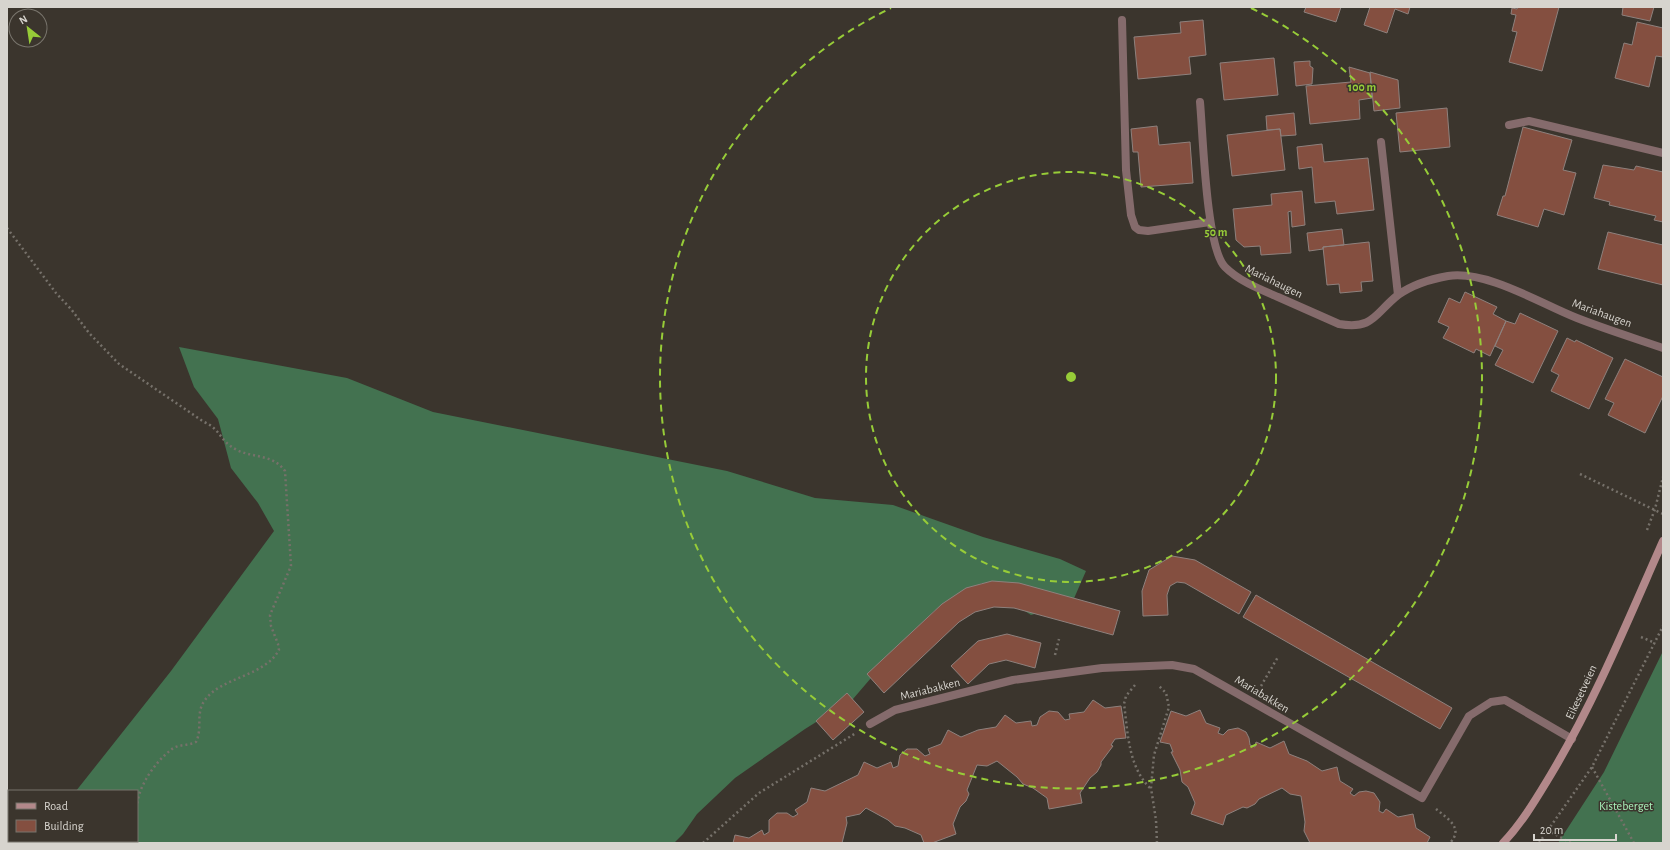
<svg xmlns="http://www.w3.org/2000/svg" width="1670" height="850" viewBox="0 0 1670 850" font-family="'Alegreya Sans',sans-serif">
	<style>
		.forest { fill: #437250 }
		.building { fill: #844f40; stroke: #8e817d }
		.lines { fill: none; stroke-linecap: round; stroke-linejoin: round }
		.path { stroke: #76716a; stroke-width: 2.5; stroke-dasharray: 2 3; stroke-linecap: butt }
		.lane { stroke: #856b6c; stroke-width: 8 }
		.street { stroke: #856b6c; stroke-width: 8 }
		.secondary { stroke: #b2888a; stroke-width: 8 }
		.ring { fill: none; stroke: #97cc38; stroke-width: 2; stroke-dasharray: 7 5 }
		.labels { text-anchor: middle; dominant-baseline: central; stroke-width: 3; stroke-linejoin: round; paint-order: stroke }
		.street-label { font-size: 12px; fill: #d7d4ce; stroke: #3b352d }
		.park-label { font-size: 12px; fill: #a9f3bb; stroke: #3b352d }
		.centre { fill: #97cc38; stroke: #3b352d; stroke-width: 2 }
		.ring-label { font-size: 12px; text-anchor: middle; font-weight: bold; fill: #97cc38; stroke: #3b352d; stroke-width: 3; stroke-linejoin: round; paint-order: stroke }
	</style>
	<rect width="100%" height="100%" fill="#3b352d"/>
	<!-- forest -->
	<path class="forest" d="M179,347L347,378L433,412L727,471L815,498L893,505L983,537L1060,559L1086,571L1072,603L1031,615L982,583L934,611L895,650L853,699L805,729L735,778L697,814L683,834L674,843H60L59,841H137V791H76L171,671L274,531L258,503L231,468L218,419L194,387Z
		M1663,651V843H1558L1604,772Z"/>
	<!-- building -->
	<path class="building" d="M1306,7H1341L1336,22L1304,12Z
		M1370,7H1410L1408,14L1395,9L1387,33L1364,25Z
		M1518,7H1559L1542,71L1509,62L1517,32L1512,31L1516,15L1511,14L1512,8L1517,9Z
		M1623,7H1654L1650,21L1622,15Z
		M1203,20L1206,55L1189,57L1191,74L1138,79L1134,37L1181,33L1180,22Z
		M1637,22L1663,28V57L1656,56L1649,87L1615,78L1624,43L1632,45Z
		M1274,58L1278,95L1224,100L1220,63Z
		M1310,61V66L1313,68L1312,84L1296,86L1294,62Z
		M1349,67L1370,73L1372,98L1359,100L1360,119L1310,124L1306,86L1351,82Z
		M1370,72L1398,80L1400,108L1374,111Z
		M1447,108L1450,147L1400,152L1396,113Z
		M1294,113L1296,135L1281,136L1280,129L1267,130L1266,116Z
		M1157,126L1159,145L1190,142L1193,183L1141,187L1138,152H1133L1131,129Z
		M1523,127L1572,140L1563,170L1576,173L1564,215L1544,209L1538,227L1497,215L1503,196H1505Z
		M1280,129L1285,170L1232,176L1227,135Z
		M1322,144L1324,162L1368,158L1374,210L1337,214L1335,201L1315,203L1312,167L1299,169L1297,147Z
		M1603,165L1634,170L1636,166L1663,172V222L1654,220L1656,216L1609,205L1610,202L1594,198Z
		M1302,191L1305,225L1292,227L1291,211L1288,212L1291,253L1261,255L1260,246L1244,247L1236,240L1233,209L1272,205L1271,194Z
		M1342,229L1344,245L1323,247V249L1309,251L1307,233Z
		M1608,232L1663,245V285L1598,269Z
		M1369,242L1373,281L1361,282L1362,291L1340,293L1339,284L1327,285L1323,247Z
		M1465,292L1497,307L1493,314L1506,321L1490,356L1476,349L1474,353L1443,338L1449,327L1438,322L1449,298L1460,303Z
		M1520,313L1558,331L1533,383L1495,365L1503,350L1495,346L1506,321L1515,324Z
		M1567,338L1575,342L1576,340L1613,358L1589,409L1551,391L1559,375L1551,371Z
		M1625,359L1663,377V396L1645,433L1608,415L1614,403L1605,399Z
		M1172,556L1195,560L1251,592L1239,614L1185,583L1177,582L1170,586L1167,595L1168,615L1143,616L1142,591L1149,570Z
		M992,581L1019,583L1120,611L1113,635L1014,608L994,607L975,612L959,622L884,693L867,674L942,604L966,588Z
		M1256,595L1452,708L1440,729L1243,617Z
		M1007,634L1041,643L1035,668L1006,660L989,664L968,684L951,666L978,641Z
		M847,693L864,712L833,740L816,721Z
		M1093,700L1105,708L1121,706L1126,738L1115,739L1111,745L1113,746L1101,762V765L1097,772L1090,778L1080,793L1082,803L1049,809L1047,798L1033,788L1023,784L1017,777L997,761L987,766L977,765L967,790L969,794L966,801L960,807L953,824L956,834L932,843H924L921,835L905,828L895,826L888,820L866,808L860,814L846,817L847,823L842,843H733L735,835L749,838L762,830L764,835L769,832V820L777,813H787L793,817L798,814L795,810L807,802L811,788L825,791L858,775L864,762L877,768L891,762L893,768L898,766L900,755L907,749H917L925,756L930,754L928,749L941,744L948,730L961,737L978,730L996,727L1005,715L1016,723L1031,721L1032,726L1037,725L1040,717L1049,711L1058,712L1065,720L1070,719L1069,714L1084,712Z
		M1200,710L1206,723L1220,728L1218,733L1223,735L1228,730L1238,728L1246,732L1249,738L1250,745L1255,747L1256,742L1270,748L1284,741L1289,754L1307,761L1322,771L1337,767L1340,781L1353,789L1350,793L1354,796L1359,792L1366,791L1374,793L1380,802L1379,811L1383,813L1386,809L1398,817L1413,814L1416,828L1430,837L1427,843H1310L1304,831L1305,822L1301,796L1290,794L1282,788L1259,799L1255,804L1247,808L1243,807L1226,815L1223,825L1191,814L1195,803L1188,787L1182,782L1180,770L1171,752H1173L1170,744L1160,742L1171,711L1186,716Z"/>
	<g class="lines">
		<!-- path -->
		<path class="path" d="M7,228L56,293L71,309L89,333L119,364L204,422C221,429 219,441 237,450C253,458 273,454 285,471L291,566L270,615L271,626L278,644L279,650C264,677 221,677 205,700C195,713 203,728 196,742C188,746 179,744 172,749C156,761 138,786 137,806
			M1580,474L1663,514
			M1647,530L1655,509L1663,477
			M1641,637L1655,643
			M1055,655L1059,639
			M1135,685L1126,696L1124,704C1128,733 1128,766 1150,788
			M1261,686L1278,657
			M1592,767L1634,843
			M1436,809C1448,819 1464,828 1450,843
			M1547,830L1571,843
			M124,843L125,841
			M703,843L759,793L856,733
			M1157,843L1156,820L1151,788L1154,755L1169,707L1166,693L1158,685
			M1539,843L1592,767L1663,626"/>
		<!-- lane -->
		<path class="lane" d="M1122,20L1126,170L1131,215L1135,227L1139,230L1148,231L1210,222
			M1509,125L1529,121L1663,153"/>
		<!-- street -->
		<path class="street" d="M1200,102C1203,134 1206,248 1225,267C1239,281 1259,289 1278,297C1298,306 1319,315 1339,324C1374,330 1375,313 1398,295C1412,285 1431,279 1448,276C1487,270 1541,304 1577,318C1605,329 1634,338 1663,348
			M1381,142L1398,295
			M870,724L895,710L1013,680L1102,668L1172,665L1194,669L1422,798L1469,716L1491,702L1505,700L1572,739"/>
		<!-- secondary -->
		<path class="secondary" d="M1503,843C1522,823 1536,799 1550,776C1595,701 1628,620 1663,541"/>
	</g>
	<!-- distance rings -->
	<g class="ring">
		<circle cx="1071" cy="377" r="205"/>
		<path d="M1251 8A411 411 0 1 1 891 8"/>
	</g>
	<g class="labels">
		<!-- street labels -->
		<g class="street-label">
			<text transform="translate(1274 281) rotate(26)">Mariahaugen</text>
			<text transform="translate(1602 313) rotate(20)">Mariahaugen</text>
			<text transform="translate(930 689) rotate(-14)">Mariabakken</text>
			<text transform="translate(1581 692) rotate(-65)">Eikesetveien</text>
			<text transform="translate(1262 694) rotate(31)">Mariabakken</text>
		</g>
		<!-- park labels -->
		<g class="park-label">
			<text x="1626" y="806">Kisteberget</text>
		</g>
	</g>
	<circle cx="1071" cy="377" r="6" class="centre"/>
	<g class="ring-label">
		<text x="1362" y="91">100 m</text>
		<text x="1216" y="236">50 m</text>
	</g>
	<!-- border -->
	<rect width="1670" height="850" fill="none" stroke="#d7d4ce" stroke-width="16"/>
	<!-- legend -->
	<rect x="8" y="790" width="130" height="52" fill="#3b352d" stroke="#79756d"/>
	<rect x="16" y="803" width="20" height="6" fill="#b2888a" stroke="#79756d"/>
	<text x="44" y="810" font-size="12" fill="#d7d4ce">Road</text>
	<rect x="16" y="820" width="20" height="12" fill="#844f40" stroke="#79756d"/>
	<text x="44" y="830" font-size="12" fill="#d7d4ce">Building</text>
	<!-- north arrow -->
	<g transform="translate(28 28) rotate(330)"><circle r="19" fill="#3b352d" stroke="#79756d"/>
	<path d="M0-3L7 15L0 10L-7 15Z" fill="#97cc38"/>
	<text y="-6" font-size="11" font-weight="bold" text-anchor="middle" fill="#d7d4ce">N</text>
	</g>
	<!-- scale -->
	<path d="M1534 834v6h82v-6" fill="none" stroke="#d7d4ce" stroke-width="2"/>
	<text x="1540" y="834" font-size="12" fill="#d7d4ce" stroke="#3b352d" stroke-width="3" paint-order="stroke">20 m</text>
</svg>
